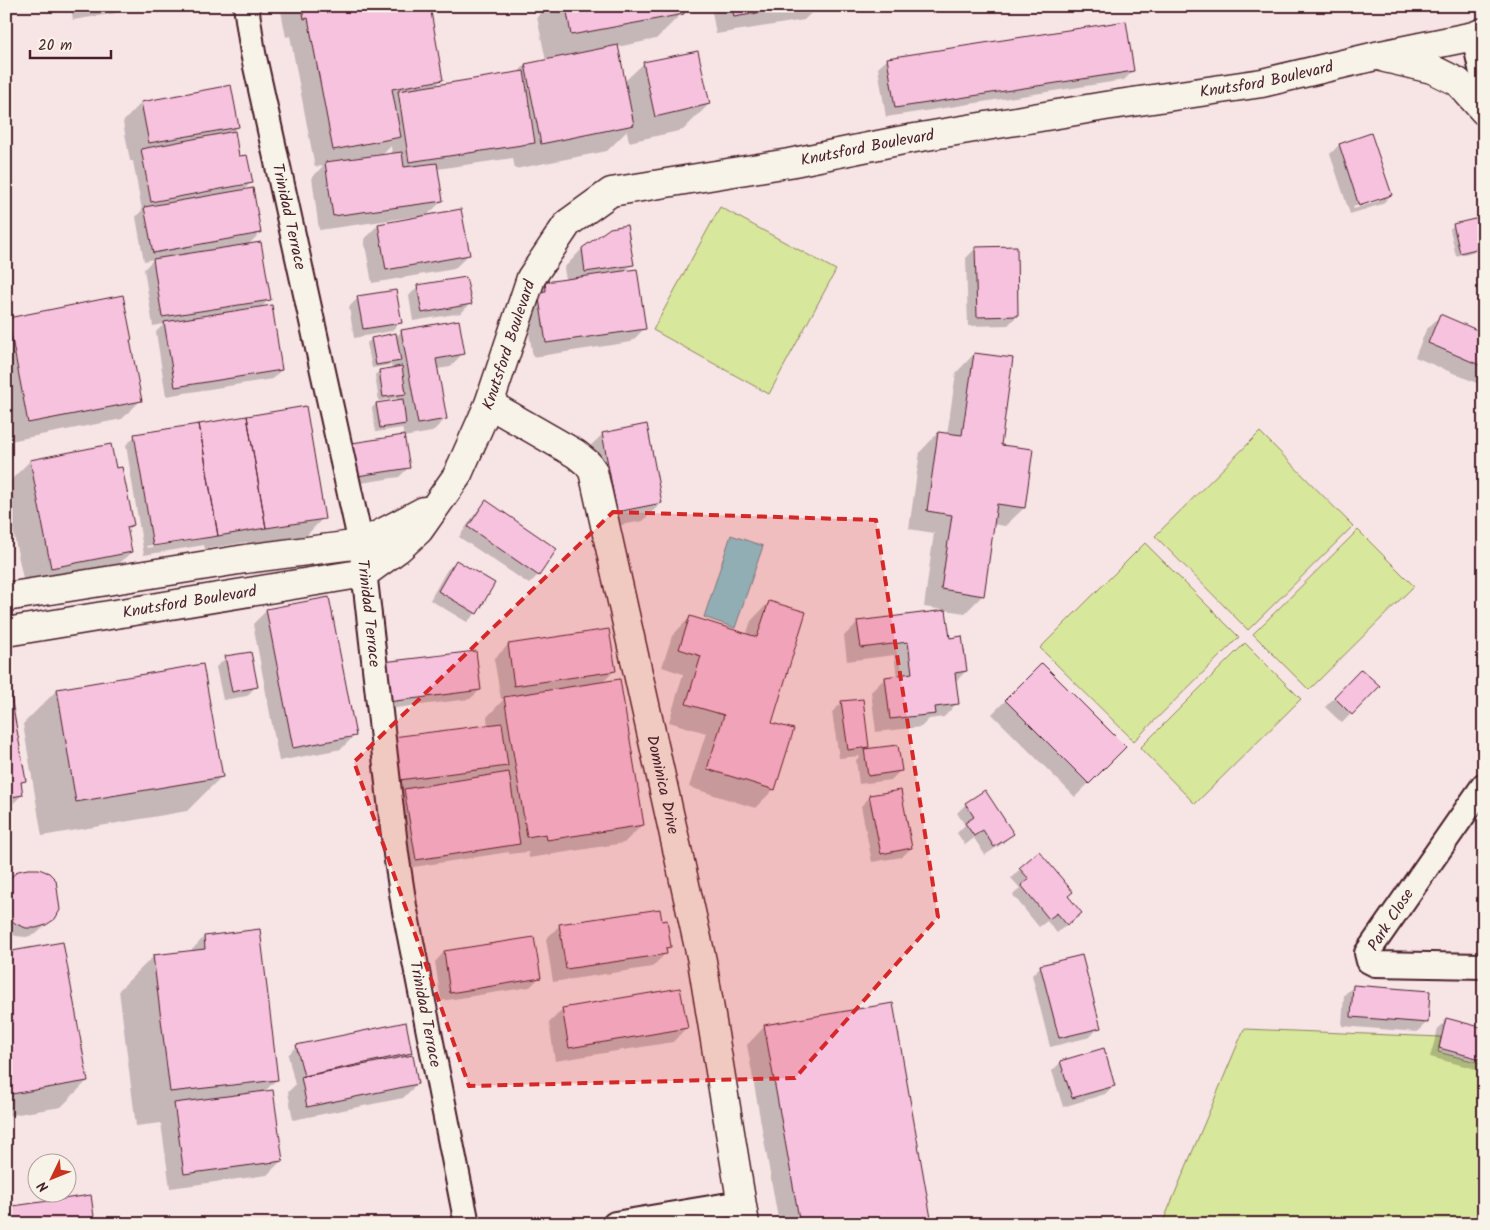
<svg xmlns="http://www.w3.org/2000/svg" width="1490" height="1230" viewBox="0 0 1490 1230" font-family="Kalam,sans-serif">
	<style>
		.green { fill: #d7e79b; stroke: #908363 }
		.water { fill: #7fd0d6; stroke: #6a8992 }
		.shadow { fill: #0003; fill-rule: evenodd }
		.building { fill: #f7c2de; stroke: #4a1f2b }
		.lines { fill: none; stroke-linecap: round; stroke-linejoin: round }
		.minor-casing { stroke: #4a1f2b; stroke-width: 28 }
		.tertiary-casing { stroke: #4a1f2b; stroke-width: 31 }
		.secondary-casing { stroke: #4a1f2b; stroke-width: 31 }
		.minor { stroke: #f7f3e8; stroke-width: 24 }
		.tertiary { stroke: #f7f3e8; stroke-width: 28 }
		.secondary { stroke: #f7f3e8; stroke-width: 28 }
		.marked { fill: #d62828; fill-opacity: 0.2; stroke: #d62828; stroke-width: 4; stroke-dasharray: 10 6; stroke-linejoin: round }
		.labels { text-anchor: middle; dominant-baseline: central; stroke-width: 4.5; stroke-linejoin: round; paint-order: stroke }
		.street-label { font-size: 16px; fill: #4a1f2b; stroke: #f7f3e8 }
	</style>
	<rect width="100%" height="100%" fill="#f7e4e5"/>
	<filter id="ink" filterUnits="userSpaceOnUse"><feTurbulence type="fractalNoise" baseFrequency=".02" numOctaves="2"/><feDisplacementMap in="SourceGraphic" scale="10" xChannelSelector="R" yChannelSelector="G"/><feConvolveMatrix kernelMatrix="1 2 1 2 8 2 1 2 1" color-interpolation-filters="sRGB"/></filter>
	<g filter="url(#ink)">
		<!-- green -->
		<path class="green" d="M720,207L836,270L769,394L653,330Z
			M1260,432L1353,526L1248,630L1155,536Z
			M1358,530L1414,586L1309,690L1253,634Z
			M1145,543L1239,637L1134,741L1040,648Z
			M1245,643L1301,699L1195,804L1140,748Z
			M1244,1029L1441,1037L1438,1052L1484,1064V1224H1162Z"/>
		<!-- water -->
		<path class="water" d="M731,535L763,546L735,628L704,617Z"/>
		<!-- shadow -->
		<path class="shadow" d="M71,6H159L73,20Z
			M280,6H428L442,79L435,86L517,74L525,65L546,61L537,17L548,6H681L682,13L656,39L617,47L624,82L643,64L697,52L709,104L683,130L629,142L627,131L607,151L515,169L513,158L437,169L442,201L425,217L468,255L454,269L372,283L364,239L378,225L419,218L418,216L319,230L312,177L323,166L315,167L290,36L286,37ZM391,146L392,154L381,156Z
			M711,6H818L804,20L716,34Z
			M888,59L1133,71L1124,80L886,117L878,68Z
			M141,103L238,127L233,131L238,158L251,182L243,191L260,233L248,245L269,299L260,309L281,370L272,379L166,396L156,332L164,324L153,326L144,269L154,259L144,261L136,217L142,210L133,161H130L123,122Z
			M1339,145L1391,195L1382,204L1350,214L1330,154ZM1382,197V200L1354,209L1353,207Z
			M1454,225L1484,246L1480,250L1456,256L1450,229Z
			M582,249L632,264L625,272L645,328L631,342L533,357L525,307L532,297L545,283L566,280L564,268Z
			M975,249L1017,316L1008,325L968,326L966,258Z
			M418,286L470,304L461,313L413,321L409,296Z
			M358,298L401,322L391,331L354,338L349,307Z
			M1440,316L1484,334V386L1415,357L1426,330Z
			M8,319L129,341L140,401L122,419L10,441L6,420V321Z
			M458,322L463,353L450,367L437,369L446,418L432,432L403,437L408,468L399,477L348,485L343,453L352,444L404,436L402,428L376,432L372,408L376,404L397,401V398L379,401L375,375L379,371L392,369L391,365L372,368L367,343L372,339L396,337L401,332Z
			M974,354L999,446L1031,450L1024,508L1005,526L993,524L983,595L965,613L945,610L949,640L966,671L955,682L957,703L944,717L929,719L921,727L876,732L871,692L885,678L897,676L894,655L847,661L844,636L858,622L945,610L924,607L934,533L909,529L920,452L938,433L947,435L956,373Z
			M603,434L661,503L643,521L599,529L584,452Z
			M135,436L323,518L305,537L248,546L247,542L205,549L204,545L144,555L126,445ZM203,537V539L147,548L146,546Z
			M30,461L115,469L132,525L127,530L131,552L105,578L26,593L6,497V485Z
			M486,502L538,575L529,584L459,537L477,511Z
			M456,561L476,613L467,622L430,600L447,570Z
			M769,602L770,723L792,730L773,790L755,808L689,787L706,733L669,722L683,674L662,667L672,636L690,617L746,635L751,621Z
			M267,610L355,735L341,749L279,761L253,624Z
			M508,645L614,671L602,683L642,825L624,843L529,858L528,852L509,854V852L407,868L396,799L404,791L385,793L380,752L488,726L487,717L504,699H501L494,659Z
			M226,658L256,686L247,696L223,700L216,667Z
			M1042,664L1125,747L1075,797L992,714Z
			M1361,671L1378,686L1342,723L1325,707Z
			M374,673L480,690L470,699L379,710Z
			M6,687L24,781L20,785L22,795L6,810Z
			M57,690L222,776L187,811L42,836L23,724Z
			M842,703L868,747L864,751L897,747L900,771L891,780L859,784L856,760L860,756L839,758L832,712Z
			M870,797L911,848L902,857L872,862L861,806Z
			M966,804L1012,834L1003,843L985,855L974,838L965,845L957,833L965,825L957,813Z
			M1020,869L1067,896L1080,913L1057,933L1047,921L1039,927L1013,895L1020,888L1011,878Z
			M11,879L54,918L36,934L26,937L16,936L6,932V884Z
			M661,922L670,946L665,951L666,953L652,967L553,982L546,939L560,925Z
			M204,937L277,1079L263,1093L281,1161L267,1175L170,1188L161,1123L136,1126L119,990L154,956L190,952Z
			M444,952L539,978L530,987L441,1001L435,962Z
			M6,953L87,1081L61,1107L6,1116Z
			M1041,966L1099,1027L1090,1037L1050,1047L1032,975Z
			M1354,986L1426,1023L1417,1032L1342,1026L1344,995Z
			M563,1009L686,1028L673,1042L555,1061L549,1023Z
			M1447,1020L1484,1029V1071L1430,1057L1438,1029Z
			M765,1026L931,1224H779L747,1045Z
			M297,1046L411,1053L406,1058L417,1084L403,1098L293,1120L288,1092L295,1085L288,1055Z
			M1061,1062L1114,1085L1105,1094L1063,1107L1052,1071Z"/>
		<!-- building -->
		<path class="building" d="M302,6H430L443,80L392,89L401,137L333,150L308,18L304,19Z
			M566,6H682L684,14L571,35Z
			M732,6H799L734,17Z
			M1126,21L1134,71L895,108L887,58Z
			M618,45L634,125L541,144L525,64Z
			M698,51L710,104L655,117L643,62Z
			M524,71L535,143L409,162L398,91Z
			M231,85L239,127L149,143L141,102Z
			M235,131L239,156L247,155L253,183L151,202L141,149Z
			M1371,133L1392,195L1359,206L1339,144Z
			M402,152L404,167L437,163L443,201L333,216L325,162Z
			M253,188L261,233L153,253L144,207Z
			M461,209L470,255L386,270L378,224Z
			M1479,218L1484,239V247L1460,253L1453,224Z
			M627,225L634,265L585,272L582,248L610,228Z
			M261,242L271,300L162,317L153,259Z
			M1017,246L1018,316L977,317L975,247Z
			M637,269L646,329L546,343L538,292L546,291L545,282Z
			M466,277L472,304L422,313L417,285Z
			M396,290L402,323L363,329L357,296Z
			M123,295L132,340H130L142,401L28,423L8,318Z
			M272,305L282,370L175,387L164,322Z
			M1440,314L1484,333V367L1428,343Z
			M459,320L465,354L436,359L447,419L418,424L401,330Z
			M396,333L401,361L376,365L371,338Z
			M974,353L1013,358L1001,445L1033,449L1025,508L997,504L984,596L941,589L952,515L927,511L938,432L962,435Z
			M402,366L406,394L383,397L379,370Z
			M403,399L406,424L380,428L376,403Z
			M306,406L325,519L266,528L247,416Z
			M247,416L266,528L218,536L199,424Z
			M199,424L218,536L153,546L134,434Z
			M647,424L662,503L617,512L602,433Z
			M404,435L410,468L357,476L352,443Z
			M111,444L116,468L122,467L134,525L127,527L132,552L51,568L30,460Z
			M486,500L557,549L539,576L468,527Z
			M456,560L495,583L477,614L438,591Z
			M329,597L356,736L293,748L266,609Z
			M769,601L806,612L772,723L794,729L775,790L707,769L724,715L686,704L701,656L679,649L690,616L757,637Z
			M946,610L950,638L962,636L967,671L955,673L959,704L935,707L936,714L890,719L885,677L912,673L908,642L861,648L857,621Z
			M609,629L616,671L514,686L508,644Z
			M476,651L481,690L388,702L383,662Z
			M251,652L258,687L232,692L225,656Z
			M1042,663L1126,747L1089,784L1005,700Z
			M203,664L223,777L76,802L57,689Z
			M1361,669L1380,686L1352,715L1334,697Z
			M620,679L644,825L547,840L546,834L527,837L504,697Z
			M9,685L26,781L21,782L23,795L6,798V686Z
			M863,699L869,747L848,750L841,701Z
			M502,723L508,766L399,780L393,737Z
			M898,745L902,771L868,776L864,749Z
			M509,772L520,844L416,860L404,789Z
			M901,790L912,848L881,854L869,795Z
			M985,790L1014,834L994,847L983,830L974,836L965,823L974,817L965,803Z
			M1039,851L1073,892L1068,896L1082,913L1067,925L1057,913L1049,919L1021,885L1029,879L1019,868Z
			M28,869H39L49,873L56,880L60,910L55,919L46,925L36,928H26L16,924L8,917L6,901V884L10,878L18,871Z
			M660,909L662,921L667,920L671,947L666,948L667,954L566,969L559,924Z
			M260,929L278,1080L170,1092L153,955L205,949L204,936Z
			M534,937L541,978L450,993L444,951Z
			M63,942L88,1081L6,1095V952Z
			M1082,955L1101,1028L1059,1038L1040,965Z
			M1353,985L1430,991L1428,1023L1351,1017Z
			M680,988L688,1028L569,1048L562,1008Z
			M893,1003L932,1224H800L764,1025Z
			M1446,1018L1484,1028V1060L1439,1048Z
			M406,1022L412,1053L304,1076L296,1045Z
			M1104,1048L1115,1086L1072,1098L1060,1061Z
			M413,1055L418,1084L307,1107L301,1077Z
			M273,1090L283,1161L184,1174L174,1103Z
			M91,1195L95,1224H6V1207Z"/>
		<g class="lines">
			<defs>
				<g id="minor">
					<path id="s1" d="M246,6L253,53L361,544L396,854L404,906L467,1224"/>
					<path d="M1474,36L1484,82"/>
					<path d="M1484,785L1367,953L1369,961L1375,964L1484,966"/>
					<path d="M615,1224L741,1203"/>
				</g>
				<g id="tertiary">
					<path id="s2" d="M489,404L576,454L588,464L593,471L702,961L745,1224"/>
				</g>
				<g id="secondary">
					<path d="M1385,58L1432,69L1458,82L1484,111"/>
					<path d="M6,597L245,559L361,544L424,511"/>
					<path id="s3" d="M6,632L365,573L398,549L419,530L457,476L489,404L531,278L568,223L611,192L789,163L903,140L1105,106L1262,83L1376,56L1474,36L1484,32"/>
				</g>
			</defs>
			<!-- minor casing -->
			<use href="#minor" class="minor-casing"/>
			<!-- tertiary casing -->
			<use href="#tertiary" class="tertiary-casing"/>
			<!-- secondary casing -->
			<use href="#secondary" class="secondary-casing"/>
			<!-- minor -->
			<use href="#minor" class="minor"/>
			<!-- tertiary -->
			<use href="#tertiary" class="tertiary"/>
			<!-- secondary -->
			<use href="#secondary" class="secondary"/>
		</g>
	</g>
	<!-- marked area -->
	<path class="marked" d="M613,512L876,520L938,917L795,1078L469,1086L354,762Z"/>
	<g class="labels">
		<!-- street labels -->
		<g class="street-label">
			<text stroke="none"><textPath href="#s3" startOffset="1495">Knutsford Boulevard</textPath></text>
			<text stroke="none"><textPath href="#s3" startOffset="1090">Knutsford Boulevard</textPath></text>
			<text stroke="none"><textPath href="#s1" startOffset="215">Trinidad Terrace</textPath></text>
			<text stroke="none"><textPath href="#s3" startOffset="640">Knutsford Boulevard</textPath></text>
			<text stroke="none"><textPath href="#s3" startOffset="186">Knutsford Boulevard</textPath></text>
			<text stroke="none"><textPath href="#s1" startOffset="620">Trinidad Terrace</textPath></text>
			<text stroke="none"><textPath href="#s2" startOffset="446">Dominica Drive</textPath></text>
			<text transform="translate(1391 920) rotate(-57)">Park Close</text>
			<text stroke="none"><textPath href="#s1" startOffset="1025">Trinidad Terrace</textPath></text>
		</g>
	</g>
	<!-- margin -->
	<rect width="1490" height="1230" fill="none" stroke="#f7f3e8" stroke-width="25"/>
	<rect x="12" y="12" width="1465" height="1205" fill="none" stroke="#4a1f2b" stroke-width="2" filter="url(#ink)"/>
	<!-- north arrow -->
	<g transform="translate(52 1178) rotate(227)"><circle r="24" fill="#f7f3e8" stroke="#b29e9c"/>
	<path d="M0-4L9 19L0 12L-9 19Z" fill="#c8321e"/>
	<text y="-8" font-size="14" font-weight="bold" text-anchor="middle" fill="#4a1f2b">N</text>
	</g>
	<!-- scale -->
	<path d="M30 50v8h81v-8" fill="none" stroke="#4a1f2b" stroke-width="2.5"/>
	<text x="38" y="50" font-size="15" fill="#4a1f2b" stroke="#f7f3e8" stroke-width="4" paint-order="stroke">20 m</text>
</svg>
